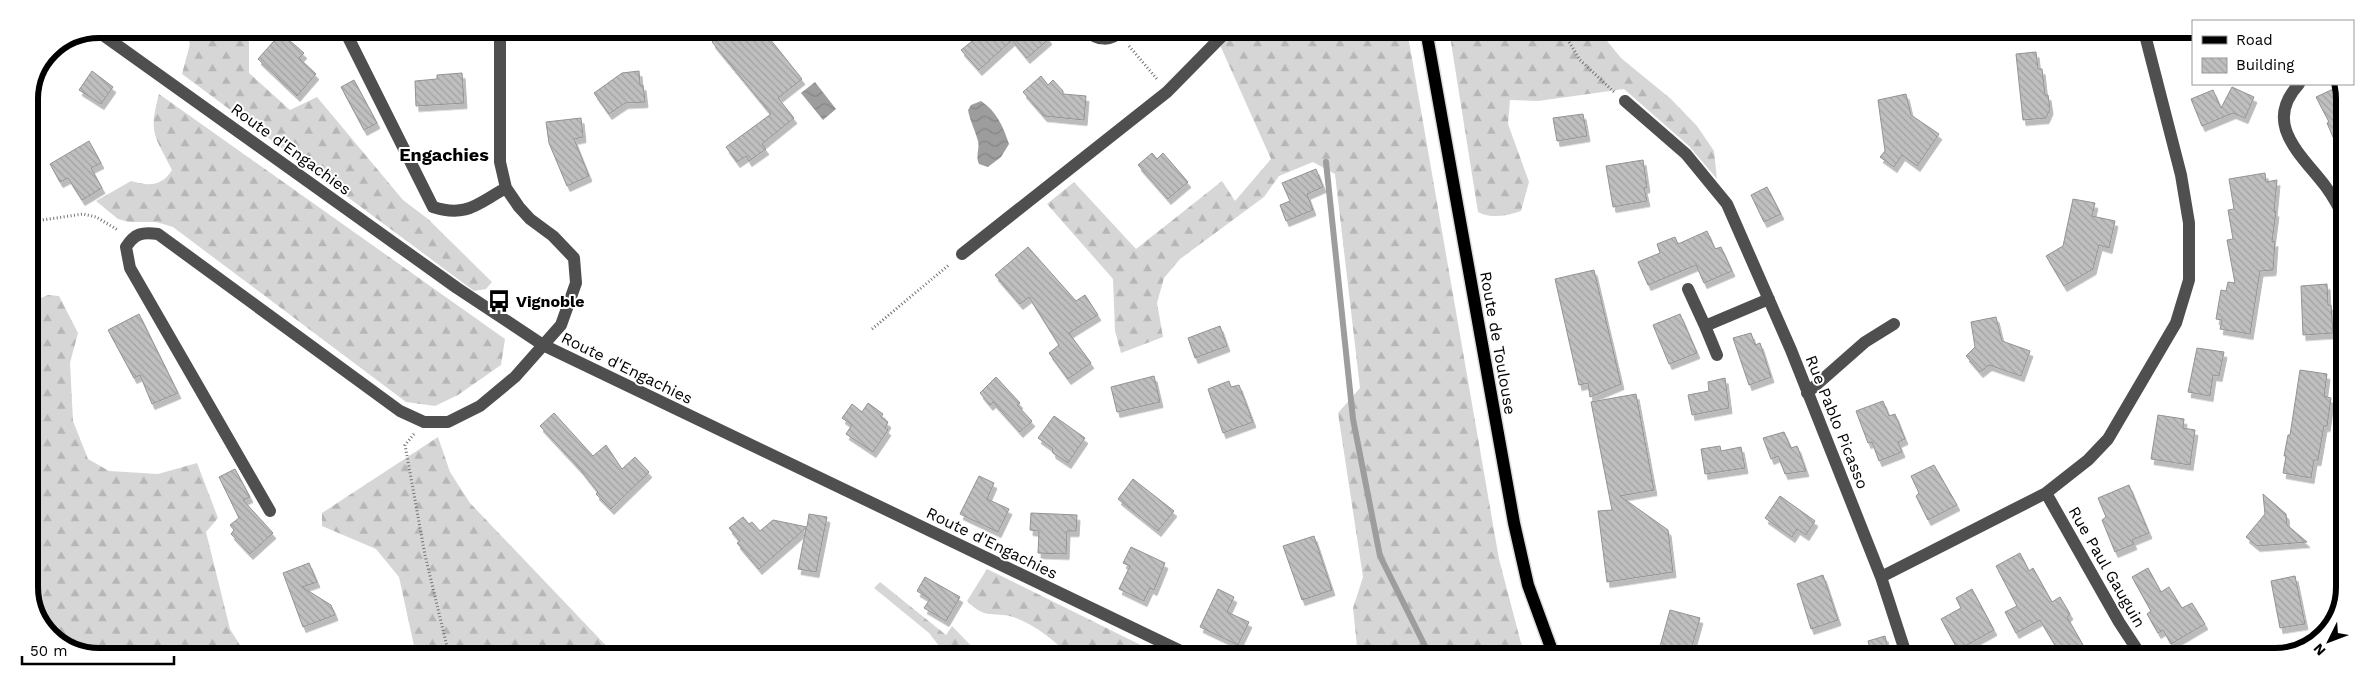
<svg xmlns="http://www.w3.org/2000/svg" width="2374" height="686" viewBox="0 0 2374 686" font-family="'Work Sans',sans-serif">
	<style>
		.forest { fill: url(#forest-firs) }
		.water { fill: url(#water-waves) }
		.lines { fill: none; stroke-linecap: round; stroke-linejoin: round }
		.stream { stroke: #9d9d9d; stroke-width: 6 }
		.building { fill: url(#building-back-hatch); stroke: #939393; filter: url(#shadow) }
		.major-casing { stroke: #dbdbdb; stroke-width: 15 }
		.path { stroke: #717171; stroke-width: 3; stroke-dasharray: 1 2.5; stroke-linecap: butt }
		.minor { stroke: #4f4f4f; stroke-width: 12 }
		.major { stroke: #000; stroke-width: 12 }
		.labels { text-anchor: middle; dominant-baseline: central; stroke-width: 4; stroke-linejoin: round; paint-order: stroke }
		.street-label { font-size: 16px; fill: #000; stroke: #fff }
		.poi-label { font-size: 16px; font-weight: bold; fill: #000; stroke: #fff; text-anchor: start }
		.neighbourhood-label { font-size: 18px; font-weight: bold; fill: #000; stroke: #fff }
		.rim { fill: none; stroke: #000; stroke-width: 6 }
	</style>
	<defs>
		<pattern id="forest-firs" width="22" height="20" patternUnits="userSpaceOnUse" patternTransform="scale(1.25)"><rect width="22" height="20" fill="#d6d6d6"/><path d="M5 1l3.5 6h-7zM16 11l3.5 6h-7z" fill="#b6b6b6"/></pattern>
		<pattern id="water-waves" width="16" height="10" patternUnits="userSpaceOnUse" patternTransform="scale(1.25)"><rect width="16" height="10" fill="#9d9d9d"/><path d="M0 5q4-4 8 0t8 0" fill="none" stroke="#858585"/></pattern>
		<pattern id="building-back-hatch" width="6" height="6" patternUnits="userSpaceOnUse" patternTransform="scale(1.25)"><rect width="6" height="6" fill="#bfbfbf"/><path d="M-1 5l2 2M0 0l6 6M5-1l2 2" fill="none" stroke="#a2a2a2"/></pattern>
		<filter id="shadow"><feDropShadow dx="3" dy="5.5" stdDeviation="0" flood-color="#0004"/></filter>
	</defs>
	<rect width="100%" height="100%" fill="#fff"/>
	<!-- forest -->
	<path class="forest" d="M184,29H238L249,41V73L290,110L317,97L403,200L428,219L492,282L486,289L474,291L182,74L190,44Z
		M1236,30H1407L1499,559L1521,643L1528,656H1358L1353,608L1363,577L1338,413L1360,388L1335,174L1313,162L1279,176L1264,197L1180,259L1164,278L1157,303L1163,337L1121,353L1115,331L1113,279L1047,204L1074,182L1136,249L1222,181L1235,201L1271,159L1220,45Z
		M1449,30H1598L1621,58L1671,99L1697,126L1714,151L1717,179L1689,146L1624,89L1538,101L1510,100L1508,124L1529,182L1521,211C1506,216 1492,219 1478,212Z
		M159,94L505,339L501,365L458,395L435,406L406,402L173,227L156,222H129L118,219L96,201L131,181C149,186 161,187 172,170C155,135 148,135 159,94Z
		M48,295L59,296L78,333L70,363L73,421L88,459L109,471L158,474L197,463L218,518L206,532L230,629L246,655H81L46,633L29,592V303Z
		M438,437L450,472L470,503L616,656L416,655L399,577L376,549L322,526V513Z
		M987,569L1163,656H1069C1054,640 1038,627 1016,618C995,610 988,622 967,601Z
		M880,582L946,635L952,626L981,656H947L929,633L874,588Z"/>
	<!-- water -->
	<path class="water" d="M815,82L836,109L823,120L801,93Z
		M981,101C997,112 1003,126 1009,144L1001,157L988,167L979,164C975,156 980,149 978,141C975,130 970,121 968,110L971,105Z"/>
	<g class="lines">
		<!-- stream -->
		<path class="stream" d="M1326,162L1353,419L1380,556L1430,656"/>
	</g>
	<!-- building -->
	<path class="building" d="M727,29H762L802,79L778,98L794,118L762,144L766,149L749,161L746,156L737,162L726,147L771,114L712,42Z
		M986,30H1042L1049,39L1027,58L1012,40L979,70L961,50Z
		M281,33L304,53L299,58L316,74L297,96L258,59Z
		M2036,52L2038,69H2042L2045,95H2048L2050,109L2046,118L2023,120L2016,54Z
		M92,71L113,87L101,104L79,90Z
		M639,71L640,85H643L645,102L625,103L609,114L594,93L622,73Z
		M462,73L464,103L416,106L415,81L437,79V75Z
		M1041,76L1048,85L1053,80L1063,91V94L1086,96L1084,120L1044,116L1023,92Z
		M354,80L377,123L364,130L341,87Z
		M2342,85L2345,94V165L2327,123L2329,122L2316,97Z
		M2232,87L2254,97L2245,118L2233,113L2202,126L2191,99L2213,90L2221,108Z
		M1906,94L1911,115L1939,134L1917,166L1902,155L1894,167L1880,157L1885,151L1878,100Z
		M1583,114L1587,136L1557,141L1553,118Z
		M581,118L583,137L574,139L589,176L567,186L549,143L546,122Z
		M89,141L101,163L91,168L102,188L82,200L68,178L60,182L50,164Z
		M1152,153L1157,159L1163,153L1188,182L1168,199L1138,165Z
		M1643,160L1647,187L1644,188L1647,201L1613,207L1606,166Z
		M1316,169L1323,187L1307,194L1313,210L1286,221L1280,205L1290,201L1282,183Z
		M2265,173L2266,182L2277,180L2274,212L2276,211L2272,242L2275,241L2273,270L2260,271L2250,334L2220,329L2222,320L2216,319L2221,290L2226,291L2228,282L2235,283L2227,240L2233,239L2228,210L2234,209L2229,179Z
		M1767,187L1781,214L1764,222L1751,195Z
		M2073,199L2095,203L2092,216L2115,221L2109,248L2099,245L2093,269L2064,286L2046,256L2063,246Z
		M1707,231L1715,249L1721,247L1732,271L1704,283L1696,265L1648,285L1638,262L1660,253L1657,244L1675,237L1678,244Z
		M1028,247L1076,301L1085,295L1098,315L1069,333L1091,363L1068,379L1049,353L1059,345L1029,297L1020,304L995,275Z
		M1594,270L1621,384L1590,397L1588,383L1579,385L1555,279Z
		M2327,284L2328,305H2331L2333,333L2303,335L2301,286Z
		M139,314L178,393L152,404L140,375L134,378L108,330Z
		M1680,314L1697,353L1669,364L1653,325Z
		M1996,317L2002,341L2030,351L2021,376L1989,365L1980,372L1966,356L1975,347L1971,322Z
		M1220,326L1227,346L1195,358L1188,338Z
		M1751,333L1755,345L1760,343L1771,377L1749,385L1733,338Z
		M2197,348L2224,352L2219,376L2213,375L2210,396L2188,392Z
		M2300,370L2327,374L2324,396L2331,398L2327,426H2324L2318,460H2314L2311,478L2283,473L2286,456H2284L2288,435H2290Z
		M1154,376L1160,402L1117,412L1111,387Z
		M996,377L1020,403L1017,405L1032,421L1020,432L993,402L990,405L980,393Z
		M1725,378L1729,408L1692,415L1688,395L1709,391L1708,382Z
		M1229,381L1231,387L1239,385L1253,422L1223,433L1208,389Z
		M1636,394L1654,490L1620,496L1668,530L1673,572L1607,582L1598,511L1612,510L1591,402Z
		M1883,401L1889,416L1895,414L1905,439L1898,442L1902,452L1879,461L1872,442L1868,443L1856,411Z
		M868,403L883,414L881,417L888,422L885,428L888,430L873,452L846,434L852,425L842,418L852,404L862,412Z
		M554,413L593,456L606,445L622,469L635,457L649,472L611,509L596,494L598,492L580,469L540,426Z
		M2158,415L2184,419L2183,428L2195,430L2190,465L2151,459Z
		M1054,416L1085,438L1068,463L1053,453L1052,448L1038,438Z
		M1784,432L1791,448L1797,446L1798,448L1806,471L1785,474L1778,456L1771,459L1763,438Z
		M1720,446L1721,451L1741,447L1745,468L1705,474L1701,449Z
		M1934,465L1957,505L1928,520L1916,496L1919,493L1911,476Z
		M235,469L250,497L243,500L273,533L250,554L231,534L234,530L230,525L239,518L219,477Z
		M979,476L994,483L987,499L1009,509L998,532L960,514Z
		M1133,479L1174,511L1158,531L1118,499Z
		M2129,485L2149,533L2132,540L2134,544L2115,552L2102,520L2106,517L2098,498Z
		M2263,494L2286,514L2287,525L2307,542L2257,546L2246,537L2265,514Z
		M1780,496L1815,521L1806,535L1797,529L1792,537L1765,518Z
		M1031,513L1077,515L1076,531H1067L1066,554L1038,553L1039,531L1030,530Z
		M809,514L827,517L816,572L798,569L806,528L759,569L737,543L740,541L729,528L743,517L749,524L752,522L760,531L773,520L807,527Z
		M1314,536L1332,590L1302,600L1283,546Z
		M1131,547L1165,563L1154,590L1150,588L1144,601L1119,589L1130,566L1123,563Z
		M2020,553L2029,571L2033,568L2052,602L2060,597L2070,614L2067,617L2090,657H2062L2040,620L2016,633L2005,612L2017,606L1996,566Z
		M309,563L317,582L302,587L331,605L335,615L303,627L283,573Z
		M2148,568L2161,592L2169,587L2182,608L2192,603L2205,624L2171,644L2163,630L2158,633L2147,614L2151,611L2132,577Z
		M1823,575L1838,620L1811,629L1797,584Z
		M2295,576L2305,624L2280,628L2271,581Z
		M925,577L960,597L946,621L924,608L930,599L917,591Z
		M1218,589L1234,597L1227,612L1249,622L1238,645L1200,627Z
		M1972,589L1994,630L1958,650L1941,619L1961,608L1956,598Z
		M1670,610L1700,618L1689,657H1657Z
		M1885,636L1890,657H1872L1868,641Z"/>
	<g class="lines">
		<defs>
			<path id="major" d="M1426,30L1514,523L1528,585L1554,656"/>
		</defs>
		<!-- major casing -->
		<use href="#major" class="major-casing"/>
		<!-- path -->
		<path class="path" d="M1562,30L1580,60L1614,92
			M1129,46L1157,79
			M29,222L83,214L96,217L118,230
			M872,329L950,264
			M414,434L405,445L425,555L449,655"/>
		<!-- minor -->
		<path class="minor" d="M344,29L433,207C467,218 478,203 506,188
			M96,30L457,288L543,345L1191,656
			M1086,30C1097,41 1111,42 1122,30
			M2299,84C2262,124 2301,154 2326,187C2334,198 2340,209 2345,221
			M1625,101L1686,154L1727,204L1791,350L1881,577L1907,657
			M962,254L1167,92L1228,30
			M1688,289L1705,326
			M1717,355L1705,326L1769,299
			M1807,393L1865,342L1894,324
			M2046,493L2119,622L2142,657
			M270,511L130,268L126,247C135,233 142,232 158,234L400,411L424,422H448L480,406L515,377L561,325L576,283L574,258L553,236L530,219L519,207L506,188L500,162V29
			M2343,550V491
			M1881,577L2046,493L2088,460L2108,439L2176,323L2189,280V223L2181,175L2144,31"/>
		<!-- major -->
		<use href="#major" class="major"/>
	</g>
	<!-- icons -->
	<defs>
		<symbol id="bus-bare" viewBox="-9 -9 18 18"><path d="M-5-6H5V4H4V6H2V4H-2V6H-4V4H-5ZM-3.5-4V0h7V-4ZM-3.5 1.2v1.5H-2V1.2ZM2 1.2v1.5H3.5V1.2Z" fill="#000" stroke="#fff" stroke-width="2.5" paint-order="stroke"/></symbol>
	</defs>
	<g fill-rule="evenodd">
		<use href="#bus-bare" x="483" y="285" width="32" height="32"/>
	</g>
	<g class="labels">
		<!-- street labels -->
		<g class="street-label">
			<text transform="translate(291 149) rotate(36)">Route d'Engachies</text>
			<text transform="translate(1498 343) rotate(80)">Route de Toulouse</text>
			<text transform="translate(627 368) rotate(26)">Route d'Engachies</text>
			<text transform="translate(1837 422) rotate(68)">Rue Pablo Picasso</text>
			<text transform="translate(992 543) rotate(26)">Route d'Engachies</text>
			<text transform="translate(2107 567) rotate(60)">Rue Paul Gauguin</text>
		</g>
		<!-- poi labels -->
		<g class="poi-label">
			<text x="516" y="301">Vignoble</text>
		</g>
		<!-- neighbourhood labels -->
		<g class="neighbourhood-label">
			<text x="444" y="154">Engachies</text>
		</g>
	</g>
	<!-- crop -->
	<path d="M0 0H2374V686H0ZM99 38H2275A61 61 0 0 1 2336 99V587A61 61 0 0 1 2275 648H99A61 61 0 0 1 38 587V99A61 61 0 0 1 99 38Z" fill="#fff" fill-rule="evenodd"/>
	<path class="rim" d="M99 38H2275A61 61 0 0 1 2336 99V587A61 61 0 0 1 2275 648H99A61 61 0 0 1 38 587V99A61 61 0 0 1 99 38Z"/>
	<!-- legend -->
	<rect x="2192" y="20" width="162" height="65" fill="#ffffff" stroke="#999999"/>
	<rect x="2202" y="36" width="25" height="8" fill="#000000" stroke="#999999"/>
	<text x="2236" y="45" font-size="15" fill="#000000">Road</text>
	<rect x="2202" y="58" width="25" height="15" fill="url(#building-back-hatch)" stroke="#999999"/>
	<text x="2236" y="70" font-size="15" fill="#000000">Building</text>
	<!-- north arrow -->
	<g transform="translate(2329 641) rotate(228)" stroke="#ffffff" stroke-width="4" paint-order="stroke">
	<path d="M0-4L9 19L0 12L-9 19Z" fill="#000000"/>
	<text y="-8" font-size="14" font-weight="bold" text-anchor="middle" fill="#000000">N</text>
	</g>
	<!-- scale -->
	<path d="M22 656v8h152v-8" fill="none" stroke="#000000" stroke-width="2.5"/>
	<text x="30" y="656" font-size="15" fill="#000000" stroke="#ffffff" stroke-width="4" paint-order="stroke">50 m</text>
</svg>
